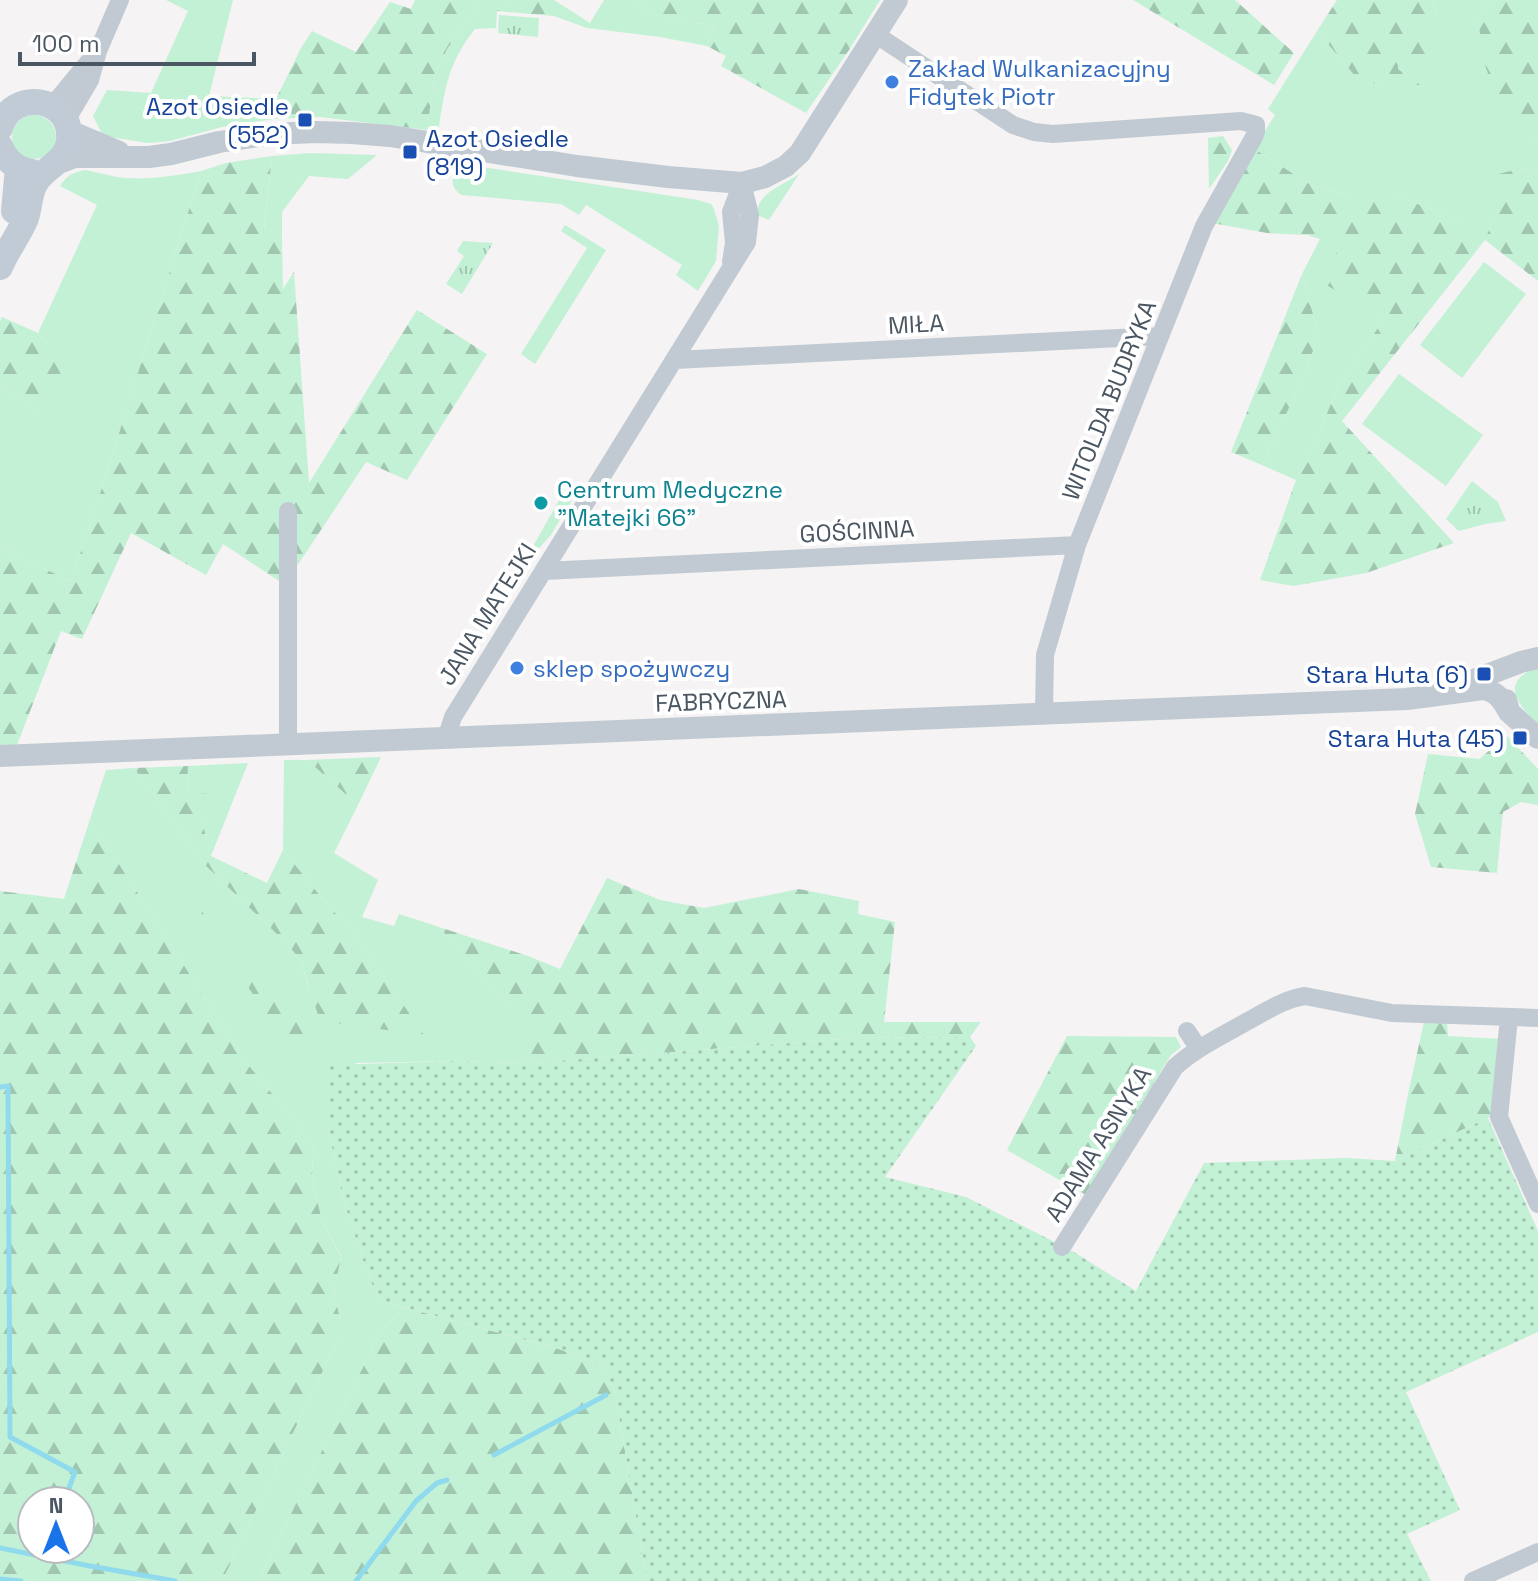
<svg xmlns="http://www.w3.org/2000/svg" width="1538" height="1581" viewBox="0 0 1538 1581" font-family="'Space Grotesk',sans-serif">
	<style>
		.grass { fill: #c3f1d5 }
		.forest { fill: url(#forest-firs); fill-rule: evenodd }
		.park { fill: url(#park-tufts) }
		.garden { fill: url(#garden-dots) }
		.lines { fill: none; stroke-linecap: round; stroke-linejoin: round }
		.stream { stroke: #90daee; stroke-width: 5 }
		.minor { stroke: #c1cad2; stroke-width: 18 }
		.tertiary { stroke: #c1cad2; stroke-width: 22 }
		.secondary { stroke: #c1cbd6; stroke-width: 26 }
		.shop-dot { fill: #3f7fe0; stroke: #fff; stroke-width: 3 }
		.transit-dot { fill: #1a4fb4; stroke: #fff; stroke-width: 3 }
		.culture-dot { fill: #0f9aa8; stroke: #fff; stroke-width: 3 }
		.labels { text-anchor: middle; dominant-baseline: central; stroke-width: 8; stroke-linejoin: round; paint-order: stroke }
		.shop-label { font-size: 24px; fill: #366cbe; stroke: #fff; text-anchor: start }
		.transit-label { font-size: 24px; fill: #164399; stroke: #fff; text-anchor: end }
		.street-label { font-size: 24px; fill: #4a5661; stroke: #fff }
		.culture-label { font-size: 24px; fill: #0d838f; stroke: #fff; text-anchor: start }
	</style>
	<defs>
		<pattern id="forest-firs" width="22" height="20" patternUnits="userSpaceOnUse" patternTransform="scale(2)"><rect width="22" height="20" fill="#c3f1d5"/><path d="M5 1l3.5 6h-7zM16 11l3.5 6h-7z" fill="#a0c6b0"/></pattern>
		<pattern id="park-tufts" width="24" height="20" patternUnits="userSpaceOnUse" patternTransform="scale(2)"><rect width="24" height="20" fill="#c3f1d5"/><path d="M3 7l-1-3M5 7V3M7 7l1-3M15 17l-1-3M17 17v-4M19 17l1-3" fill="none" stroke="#a0c6b0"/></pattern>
		<pattern id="garden-dots" width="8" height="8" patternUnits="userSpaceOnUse" patternTransform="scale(2)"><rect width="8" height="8" fill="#c3f1d5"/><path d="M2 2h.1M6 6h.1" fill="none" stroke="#a0c6b0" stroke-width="1.8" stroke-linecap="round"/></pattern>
	</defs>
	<rect width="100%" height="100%" fill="#f5f3f3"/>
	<!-- grass -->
	<path class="grass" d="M166,0H233L209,96L276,99L274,119L222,127L170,141L148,143L103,136L93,116L107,90L151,93L188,11Z
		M482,0H511L497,11L496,28L475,29C447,64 445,90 438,132L427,130L434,78L447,49Z
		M604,0H637C649,22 694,22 716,25L707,46L660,37L587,28Z
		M1433,0H1490L1478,22L1533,140L1538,141V176L1522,168L1498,210L1485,240L1453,217L1396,196H1350L1311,185L1254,149L1275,115L1268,109L1317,31L1361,83L1418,84L1398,69V54L1439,20Z
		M12 137a22 22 0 1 1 44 0a22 22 0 1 1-44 0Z
		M310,153L377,155L348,179L309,176L282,212V240L264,230L272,156Z
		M456,163L698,200L711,204L714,209L719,226L716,261L698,291L676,275L682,265L586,205L579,215L561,204L462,195C448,187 453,177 456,163Z
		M85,170C96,172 106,175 117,177C144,181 173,176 201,171L95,510L71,581L34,564L0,545V384L41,415L50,345L38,333L97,205L60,186C67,175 72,173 85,170Z
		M799,174L769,220L757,215C757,192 783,186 799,174Z
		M565,225L606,250L535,364L521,354L587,248L561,231Z
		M1320,239L1340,246L1367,308L1384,319L1337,389L1312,450L1296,480L1262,465L1297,391L1319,336L1302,274Z
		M1484,262L1526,294L1462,378L1420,345Z
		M1399,374L1483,435L1446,486L1362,424Z
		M569,483L579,488L551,535L520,569Z
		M1538,667V725C1518,704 1498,682 1538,667Z
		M284,760H307L358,805L334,853L378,880L362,917L394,926L399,914L439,927L501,996L533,1040L531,1063L453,1061L356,1063L328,1127L343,1199L369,1278L381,1301L403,1307L375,1340L371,1351L258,1581H222L340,1335V1319L334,1292L341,1256L322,1220L314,1188L312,1170L314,1145L246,1062L90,819L106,770L134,768L206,866L282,939L300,959L309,988L423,1034L351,928L330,908L283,850Z
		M248,763L211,856L201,817L187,794L188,766Z"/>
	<!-- forest -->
	<path class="forest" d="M415,0H482L447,49L434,78L427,130L320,117L274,119L276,99L301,48L312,31L356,52L390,2L411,9Z
		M511,0H554L590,23L587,28L554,16L497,11Z
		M637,0H880L849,50L806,113L721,66L726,56L707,46L716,25C693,22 649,22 637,0Z
		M1133,0H1235L1294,53L1274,85Z
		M1337,0H1433L1439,20L1425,54H1398V69L1420,85L1361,83L1317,31Z
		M1490,0H1538V141L1533,140L1499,105L1486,68L1478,22Z
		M1223,136L1232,150L1228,161L1209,189L1208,138Z
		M1254,149L1311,185L1350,196H1396L1453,217L1485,239L1498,210L1491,176L1522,168L1538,176V281L1485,240L1342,421L1454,543L1366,573L1293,586L1260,580L1296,480L1312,450L1337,389L1384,319L1323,283L1339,246L1308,235L1267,233L1212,223Z
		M272,156L264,229L282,240L283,289L294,272L309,483L417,310L487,354L407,480L366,462L299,563L279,581L223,544L206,575L131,533L82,639L61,631L17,745H0V545L34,564L71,581L95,510L201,171L226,163Z
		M1302,274L1319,336L1297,391L1262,465L1231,452Z
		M2,317L38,333L50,345L62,370L41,415L0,384V321Z
		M1507,736L1538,769V805L1521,802L1503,812L1497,873L1431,867L1415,814L1428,754L1479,759Z
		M381,757L358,805L307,760Z
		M188,766L187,793L211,794L201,817L211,856L267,883L283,850L330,908L351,928L424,1035L320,1021L300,959L282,939L206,866L134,768Z
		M90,819L246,1062L314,1145L312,1170L314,1188L322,1220L341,1257L334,1292L340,1319V1335L222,1581H0V891L64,899ZM80,1501V1549H32V1501Z
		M607,878L660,900L704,908L799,889L859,901L858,914L895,922L884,1022H981L970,1037L855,1038L531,1063L532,1040L501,996L439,927L528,956L560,969Z
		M190,898L310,1036L313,1086Z
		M1424,1022L1447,1023L1448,1036L1502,1039L1495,1111L1488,1118L1395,1161L1408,1094Z
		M1067,1036L1176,1037L1181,1047L1171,1055L1086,1195L1007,1150Z
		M403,1307L556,1348L603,1365L615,1392L647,1581H258L371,1351L375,1340Z"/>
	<!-- park -->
	<path class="park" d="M499,15L539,18L538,37L498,33Z
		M463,241L493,243L462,294L446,284L464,256L457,251Z
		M1472,481L1498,502L1506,521L1485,524L1459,531L1446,519Z"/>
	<!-- garden -->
	<path class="garden" d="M970,1037L976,1046L885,1177L966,1197L1074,1252L1136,1291L1204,1163L1345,1158L1395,1161L1488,1118L1538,1231V1332L1406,1392L1460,1510L1407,1534L1431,1581H647L615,1392L603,1365L556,1348L381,1301L369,1278L343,1199L328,1127V1065L453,1061L531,1063L855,1038Z"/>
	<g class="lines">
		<!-- stream -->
		<path class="stream" d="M0,1087L8,1086L10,1437L75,1472L64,1501
			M494,1455L606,1395
			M0,1548L90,1566L175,1581
			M0,1579L21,1581
			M356,1581L416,1501L437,1483L447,1480"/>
		<!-- minor -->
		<path class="minor" d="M875,34L1013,125L1034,132L1053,134L1241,121L1256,125V132L1254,137L1204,226L1077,545L1045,655L1044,713
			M52,106L91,59
			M66,121L90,80L98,51L120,0
			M731,262L734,243L731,212L742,183
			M675,360L1160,336
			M544,571L1077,545
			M446,739L453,717L747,242L750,215L742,183
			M288,745V511
			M1509,1018L1499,1117L1538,1204
			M1187,1031L1199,1049
			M1062,1247L1175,1067C1196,1048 1222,1036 1246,1022C1265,1012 1284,999 1305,996L1392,1013L1538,1018
			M1473,1581L1538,1552"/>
		<!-- tertiary -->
		<path class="tertiary" d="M69,131L119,152
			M56,164L75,157H149L171,154L219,142L271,134L316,132L352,133L390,136L577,166L668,177L742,183L765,177L786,166L800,153L897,0
			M1463,684L1521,662L1538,658
			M1506,700L1509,712L1538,738
			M0,756L1407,699L1483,689C1498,692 1502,700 1509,712"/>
		<!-- secondary -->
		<path class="secondary" d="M0,128C12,87 73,97 69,140C67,162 46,166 36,182C29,193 30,206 26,218C19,235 7,250 0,267
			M0,146C7,162 16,169 32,172
			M14,211L18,168"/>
	</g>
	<!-- markers -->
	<g class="shop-dot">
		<circle cx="892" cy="82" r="8"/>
		<circle cx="517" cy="668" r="8"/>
	</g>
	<g class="transit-dot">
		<rect x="297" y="112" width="16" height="16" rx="4"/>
		<rect x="402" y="144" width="16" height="16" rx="4"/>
		<rect x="1476" y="666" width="16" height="16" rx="4"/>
		<rect x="1512" y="730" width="16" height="16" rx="4"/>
	</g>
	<circle class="culture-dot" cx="541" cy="503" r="8"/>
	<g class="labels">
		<!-- shop labels -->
		<g class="shop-label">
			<text x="908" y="68">Zakład Wulkanizacyjny<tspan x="908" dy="28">Fidytek Piotr</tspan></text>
			<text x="533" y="668">sklep spożywczy</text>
		</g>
		<!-- transit labels -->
		<g class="transit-label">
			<text x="289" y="106">Azot Osiedle<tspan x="289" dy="28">(552)</tspan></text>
			<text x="426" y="138" text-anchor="start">Azot Osiedle<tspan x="426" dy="28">(819)</tspan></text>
			<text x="1468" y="674">Stara Huta (6)</text>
			<text x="1504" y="738">Stara Huta (45)</text>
		</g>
		<!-- street labels -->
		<g class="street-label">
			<text transform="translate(916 324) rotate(-3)">MIŁA</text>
			<text transform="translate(1109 400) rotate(-68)">WITOLDA BUDRYKA</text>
			<text transform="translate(857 531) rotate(-3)">GOŚCINNA</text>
			<text transform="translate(487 614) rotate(-58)">JANA MATEJKI</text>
			<text transform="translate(721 701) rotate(-2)">FABRYCZNA</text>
			<text transform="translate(1098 1144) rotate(-58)">ADAMA ASNYKA</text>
		</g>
		<!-- culture labels -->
		<g class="culture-label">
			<text x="557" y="489">Centrum Medyczne<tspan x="557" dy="28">"Matejki 66"</tspan></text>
		</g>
	</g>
	<!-- north arrow -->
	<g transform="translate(56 1525)"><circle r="38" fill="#ffffff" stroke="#b7bbc0" stroke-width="2"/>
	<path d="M0-6L14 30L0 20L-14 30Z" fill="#1a73e8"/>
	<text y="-12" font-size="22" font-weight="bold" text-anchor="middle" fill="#4a5661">N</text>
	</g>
	<!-- scale -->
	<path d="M20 52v12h234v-12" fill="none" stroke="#4a5661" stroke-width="4"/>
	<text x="32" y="52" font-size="24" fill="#4a5661" stroke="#ffffff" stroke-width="6" paint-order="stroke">100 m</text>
</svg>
